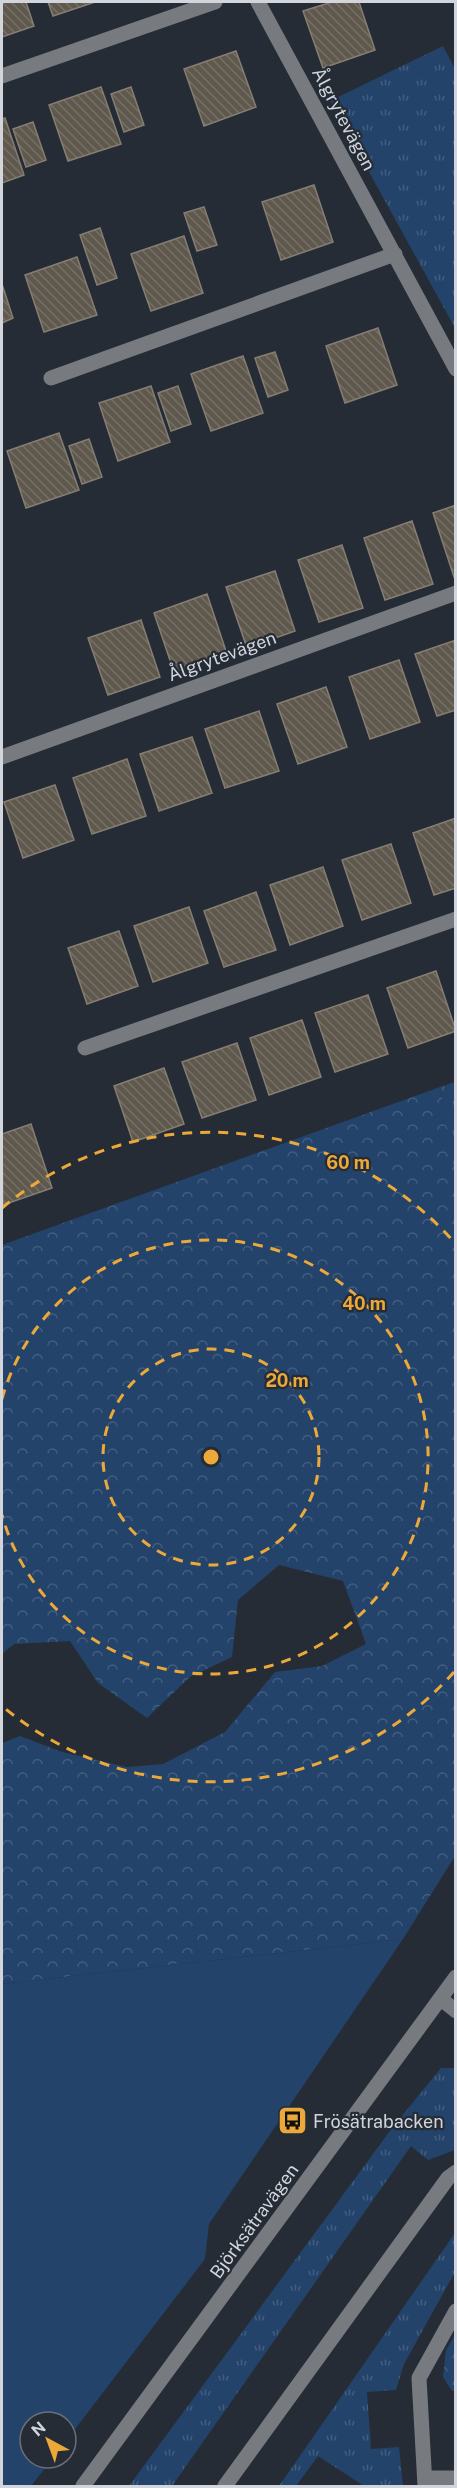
<svg xmlns="http://www.w3.org/2000/svg" width="457" height="2488" viewBox="0 0 457 2488" font-family="'Public Sans',sans-serif">
	<style>
		.grass { fill: url(#grass-tufts) }
		.forest { fill: url(#forest-crowns) }
		.park { fill: #23436a }
		.building { fill: url(#building-back-hatch); stroke: #867e73; stroke-width: 1.5 }
		.lines { fill: none; stroke-linecap: round; stroke-linejoin: round }
		.minor { stroke: #777b80; stroke-width: 15 }
		.ring { fill: none; stroke: #eca93a; stroke-width: 3; stroke-dasharray: 10 8 }
		.labels { text-anchor: middle; dominant-baseline: central; stroke-width: 4.5; stroke-linejoin: round; paint-order: stroke }
		.street-label { font-size: 18px; fill: #d2d6dc; stroke: #252c35 }
		.poi-label { font-size: 18px; fill: #d2d6dc; stroke: #252c35; text-anchor: start }
		.centre { fill: #eca93a; stroke: #252c35; stroke-width: 3 }
		.ring-label { font-size: 18px; text-anchor: middle; font-weight: bold; fill: #eca93a; stroke: #252c35; stroke-width: 4.5; stroke-linejoin: round; paint-order: stroke }
	</style>
	<defs>
		<pattern id="grass-tufts" width="24" height="20" patternUnits="userSpaceOnUse" patternTransform="scale(1.5)"><rect width="24" height="20" fill="#23436a"/><path d="M3 7l-1-3M5 7V3M7 7l1-3M15 17l-1-3M17 17v-4M19 17l1-3" fill="none" stroke="#425d7f"/></pattern>
		<pattern id="forest-crowns" width="20" height="18" patternUnits="userSpaceOnUse" patternTransform="scale(1.5)"><rect width="20" height="18" fill="#23436a"/><path d="M2 6a3 3 0 1 1 6 0M12 15a3 3 0 1 1 6 0" fill="none" stroke="#425d7f"/></pattern>
		<pattern id="building-back-hatch" width="6" height="6" patternUnits="userSpaceOnUse" patternTransform="scale(1.5)"><rect width="6" height="6" fill="#5f584d"/><path d="M-1 5l2 2M0 0l6 6M5-1l2 2" fill="none" stroke="#756f66"/></pattern>
	</defs>
	<rect width="100%" height="100%" fill="#252c35"/>
	<!-- grass -->
	<path class="grass" d="M443,46L456,71L455,328L330,101Z
		M455,1082V1179L440,1087Z
		M441,2068H455V2150L428,2160L411,2146L172,2486H129L392,2128Z
		M455,2233V2272L404,2364L396,2390L367,2392L371,2449L399,2447L403,2486H364L318,2456L296,2486H279Z"/>
	<!-- forest -->
	<path class="forest" d="M440,1087L456,1179L455,1856L403,1939L2,1984V1743L20,1736L62,1752L127,1767L163,1764L225,1732L275,1672L322,1666L366,1644L343,1581L279,1565L238,1600L232,1657L190,1677L147,1718L98,1683L70,1641L14,1644L2,1654V1245Z
		M455,2335V2391H452L443,2377L446,2350Z"/>
	<!-- park -->
	<path class="park" d="M403,1939L209,2224L205,2259L66,2441V2422H30V2458H53L31,2486H2V1984Z"/>
	<!-- building -->
	<path class="building" d="M2,2H26L34,26L2,37Z
		M48,2H95L53,16Z
		M332,2H359L375,50L323,68L303,11Z
		M236,51L256,107L204,126L184,69Z
		M101,87L121,144L68,161L49,105Z
		M131,87L144,125L124,132L111,94Z
		M5,118L24,175L2,183V119Z
		M33,122L46,160L26,167L13,129Z
		M314,185L333,242L281,260L262,202Z
		M204,207L217,245L197,251L184,213Z
		M100,228L117,278L97,285L80,235Z
		M184,236L203,293L151,311L131,254Z
		M77,257L97,315L44,332L25,275Z
		M2,284L13,318L2,323Z
		M378,328L397,385L345,403L326,346Z
		M275,352L288,390L268,397L255,358Z
		M243,356L263,413L211,431L191,374Z
		M151,386L170,442L118,461L99,403Z
		M178,386L191,424L171,431L158,393Z
		M59,433L79,490L26,508L7,451Z
		M89,439L102,477L82,484L69,446Z
		M456,505V576L454,577L433,513Z
		M412,521L433,584L385,600L364,538Z
		M342,545L363,608L319,622L298,560Z
		M275,571L295,631L247,648L226,587Z
		M207,594L227,654L174,672L154,613Z
		M141,620L160,677L108,695L88,638Z
		M456,640V710L437,716L415,654Z
		M399,660L420,722L370,739L349,677Z
		M326,687L347,747L298,764L277,704Z
		M259,711L279,771L225,788L205,729Z
		M192,737L212,793L159,811L140,754Z
		M127,759L146,816L92,834L73,778Z
		M55,785L74,840L23,858L4,802Z
		M456,818V888L434,895L413,833Z
		M391,844L411,903L362,920L342,860Z
		M323,867L343,926L290,945L270,885Z
		M256,892L276,950L224,967L204,911Z
		M189,907L208,963L153,982L134,926Z
		M119,931L138,986L87,1004L68,948Z
		M436,971L456,1031L408,1048L387,988Z
		M368,995L388,1054L335,1072L315,1013Z
		M302,1020L321,1077L269,1095L250,1038Z
		M237,1043L256,1100L202,1118L182,1062Z
		M164,1068L184,1124L133,1142L114,1086Z
		M31,1124L52,1188L3,1205L2,1134Z"/>
	<g class="lines">
		<!-- minor -->
		<path class="minor" d="M258,2L456,369
			M2,76L215,2
			M51,378L395,254
			M2,757L456,593
			M85,1048L456,919
			M441,1999L456,2011
			M425,2478H456
			M83,2486L456,1977
			M225,2486L448,2178L456,2172
			M425,2486L419,2378L456,2311"/>
	</g>
	<!-- distance rings -->
	<g class="ring">
		<circle cx="211" cy="1457" r="108"/>
		<path d="M2 1399A217 217 0 1 1 2 1515"/>
		<path d="M454 1672A325 325 0 0 1 2 1706M2 1208A325 325 0 0 1 454 1242"/>
	</g>
	<!-- icons -->
	<defs>
		<symbol id="bus-square" viewBox="-11 -11 22 22"><rect x="-9" y="-9" width="18" height="18" rx="4" fill="#eca93a" stroke="#252c35"/><path d="M-5-6H5V4H4V6H2V4H-2V6H-4V4H-5ZM-3.5-4V0h7V-4ZM-3.5 1.2v1.5H-2V1.2ZM2 1.2v1.5H3.5V1.2Z" fill="#111"/></symbol>
	</defs>
	<g fill-rule="evenodd">
		<use href="#bus-square" x="276" y="2104" width="33" height="33"/>
	</g>
	<g class="labels">
		<!-- street labels -->
		<g class="street-label">
			<text transform="translate(344 119) rotate(62)">Ålgrytevägen</text>
			<text transform="translate(222 656) rotate(-20)">Ålgrytevägen</text>
			<text transform="translate(254 2221) rotate(-54)">Björksätravägen</text>
		</g>
		<!-- poi labels -->
		<g class="poi-label">
			<text x="313" y="2121">Frösätrabacken</text>
		</g>
	</g>
	<circle cx="211" cy="1457" r="9" class="centre"/>
	<g class="ring-label">
		<text x="348" y="1169">60 m</text>
		<text x="364" y="1310">40 m</text>
		<text x="287" y="1387">20 m</text>
	</g>
	<!-- border -->
	<rect width="457" height="2488" fill="none" stroke="#d2d6dc" stroke-width="6"/>
	<!-- north arrow -->
	<g transform="translate(48 2440) rotate(319)"><circle r="28" fill="#252c35" stroke="#6a7078" stroke-width="1.5"/>
	<path d="M0-4.5L10 22L0 15L-10 22Z" fill="#eca93a"/>
	<text y="-9" font-size="16" font-weight="bold" text-anchor="middle" fill="#d2d6dc">N</text>
	</g>
</svg>
